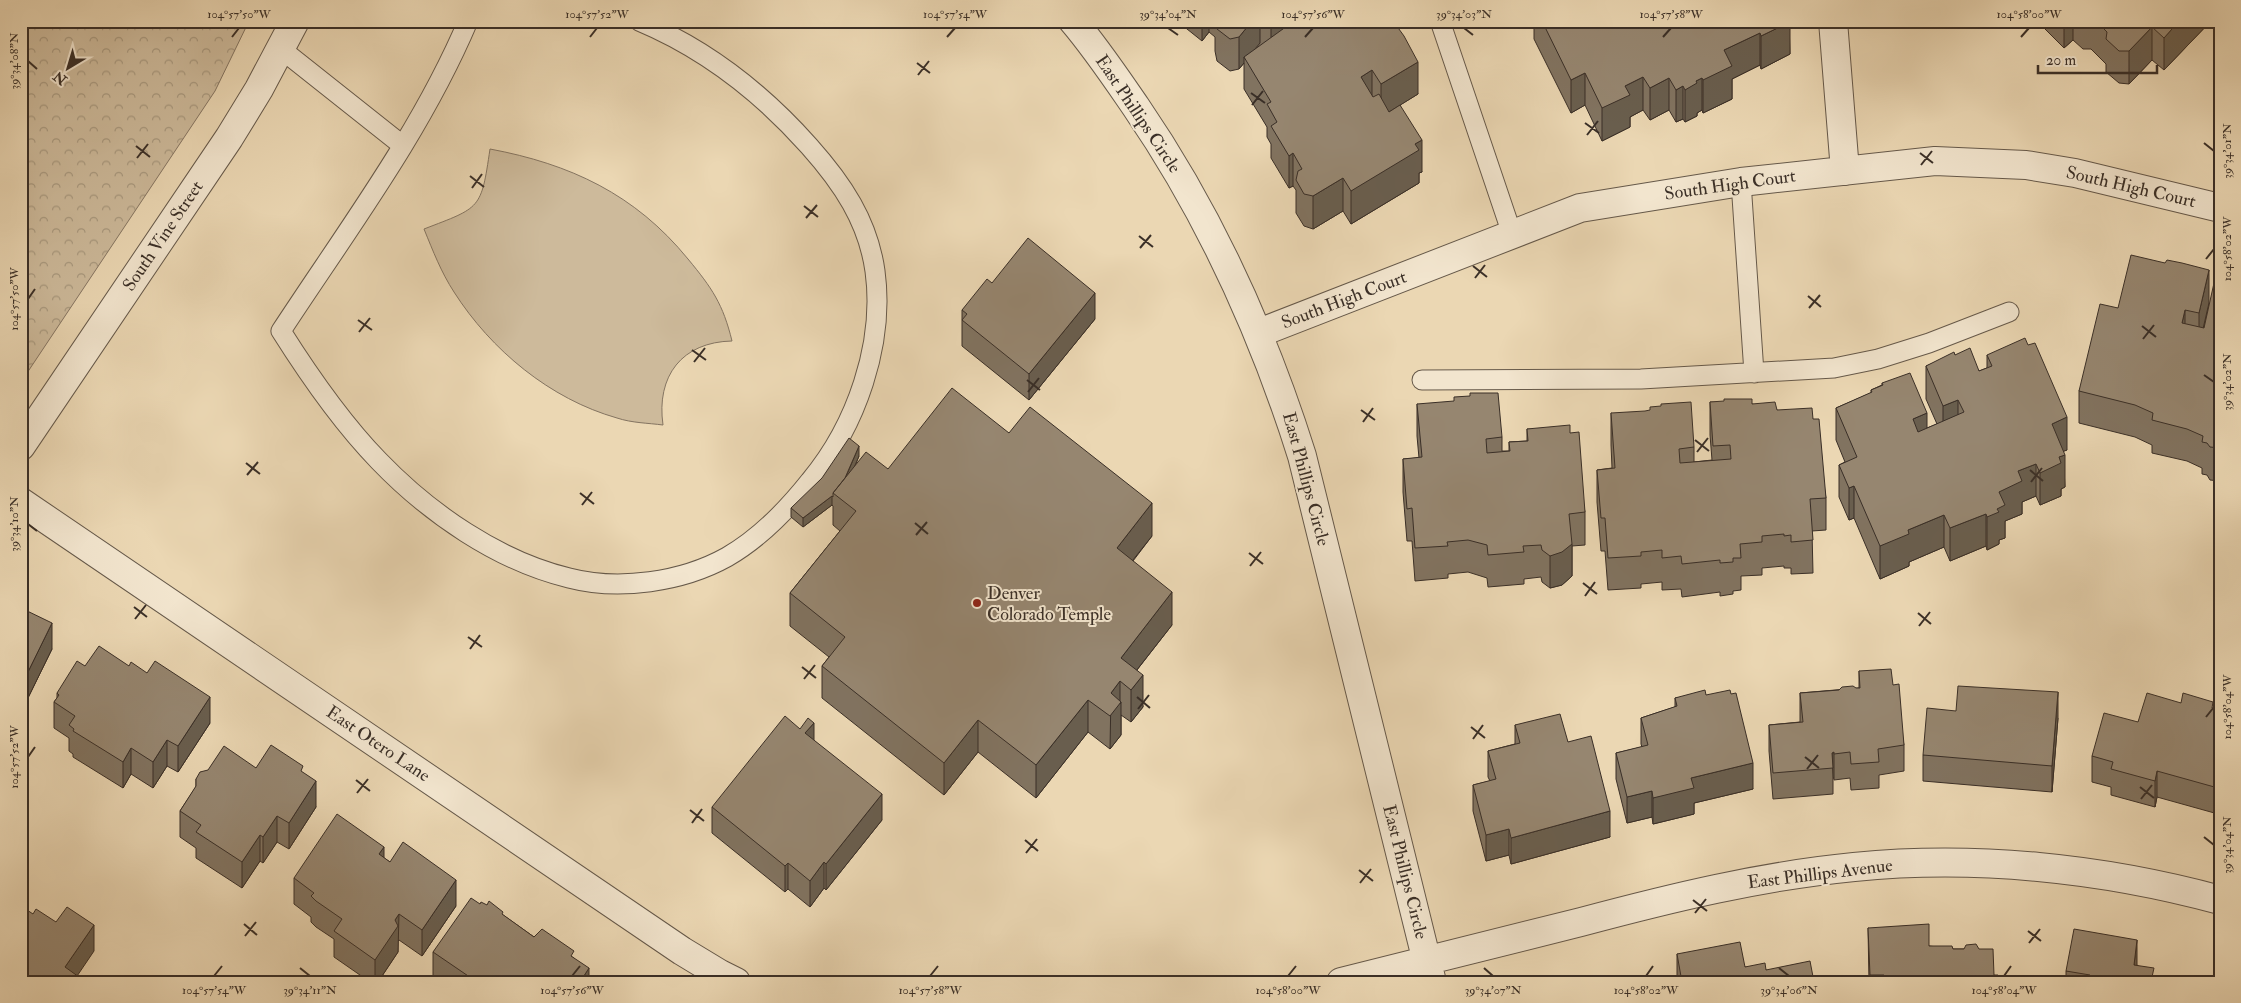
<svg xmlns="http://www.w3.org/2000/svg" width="2241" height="1003" viewBox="0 0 2241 1003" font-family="'IM FELL Double Pica',serif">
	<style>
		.grass { fill: #cdba9b; stroke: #847461 }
		.park { fill: url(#park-crowns); stroke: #847461 }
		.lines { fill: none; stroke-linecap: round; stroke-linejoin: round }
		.lane-casing { stroke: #66594a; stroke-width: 21 }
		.street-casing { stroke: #66594a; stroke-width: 30 }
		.lane { stroke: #f2e5ce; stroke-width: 19 }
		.street { stroke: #f2e5ce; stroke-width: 28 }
		.wall { fill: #817360; stroke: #3a2f27 }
		.shaded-wall { fill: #695e4e; stroke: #3a2f27 }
		.building { fill: #968670; stroke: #3a2f27 }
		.ticks { fill: none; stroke: #3a2f27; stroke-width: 2 }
		.poi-dot { fill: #8f2418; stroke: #f2e5ce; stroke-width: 2 }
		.labels { text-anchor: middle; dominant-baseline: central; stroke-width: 4; stroke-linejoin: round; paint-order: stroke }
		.street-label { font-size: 18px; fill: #3a2f27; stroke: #f2e5ce }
		.poi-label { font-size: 18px; fill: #3a2f27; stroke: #f2e5ce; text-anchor: start }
		.neatline { fill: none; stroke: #3a2f27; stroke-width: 2 }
		.ticks-label { font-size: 12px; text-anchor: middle; fill: #3a2f27 }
	</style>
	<defs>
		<pattern id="park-crowns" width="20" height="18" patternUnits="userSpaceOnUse" patternTransform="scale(1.25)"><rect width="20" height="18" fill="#cdba9b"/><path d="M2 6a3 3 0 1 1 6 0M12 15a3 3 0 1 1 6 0" fill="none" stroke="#a7987e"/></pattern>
	</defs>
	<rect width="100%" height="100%" fill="#ebd7b3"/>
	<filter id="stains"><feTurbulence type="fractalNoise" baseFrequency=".004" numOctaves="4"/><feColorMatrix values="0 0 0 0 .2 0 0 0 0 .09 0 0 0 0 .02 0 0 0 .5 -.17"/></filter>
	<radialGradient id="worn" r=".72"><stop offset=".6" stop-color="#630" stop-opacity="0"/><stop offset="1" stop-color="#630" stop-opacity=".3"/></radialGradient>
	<!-- grass -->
	<path class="grass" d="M490,149C570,164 635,194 688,259C712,288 723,304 732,341C682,342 656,376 663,425C648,423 632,423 617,418C550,399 491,350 454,292C441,272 433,251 424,229C481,207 481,210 490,149Z"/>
	<!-- park -->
	<path class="park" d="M21,21H249L215,91L21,382Z"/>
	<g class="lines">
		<defs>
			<path id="lane" d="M468,21C421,132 347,230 281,331C310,377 341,422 379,461C429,513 498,561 569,578C619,591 682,582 727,557C760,538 787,510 810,481C856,426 885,344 875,271C868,221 842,183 809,146C761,92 706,49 639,21
				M1440,21L1512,234
				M281,49L402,145
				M1741,182L1754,373
				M1422,380L1641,379L1834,368L1878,359L1929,343L2009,312"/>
			<path id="street" d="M1073,21C1096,48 1116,78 1136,107C1210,215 1263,332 1302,456L1432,982
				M1833,21L1845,171
				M1259,333L1580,208L1741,182L1935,161L2026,165L2075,173L2220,208
				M21,446L229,138L259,89L295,21
				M21,502L682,951L720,974L736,982
				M1341,982C1421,962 1501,942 1581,922C1671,898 1761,876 1854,867C1976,855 2102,868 2220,900"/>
		</defs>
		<!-- lane casing -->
		<use href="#lane" class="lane-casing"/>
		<!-- street casing -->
		<use href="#street" class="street-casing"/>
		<!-- lane -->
		<use href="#lane" class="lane"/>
		<!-- street -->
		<use href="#street" class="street"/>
	</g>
	<!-- wall -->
	<path class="wall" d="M1177,21H1390L1418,94L1400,105L1422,172L1419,173V183L1351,224L1343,211L1313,229L1304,226L1296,213V190L1293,186L1289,188L1271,158V144L1267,137V127L1244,89V63L1239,69L1230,71L1217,61L1215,51V37L1209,32L1202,41Z
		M1534,21H1789L1790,54L1761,69L1760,65L1732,79V99L1703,113L1702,110L1697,113V116L1685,122L1683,119L1676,122L1669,110L1650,120L1643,110L1630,117V127L1602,141L1585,105L1571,113L1534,39Z
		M2041,21H2211L2164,70L2152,60L2129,84L2119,83L2106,72V64L2091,49H2083L2073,40L2064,48L2041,25Z
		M2220,58V93H2219Z
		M992,283L1095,319L1029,400L962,346V310Z
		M2220,285V481L2210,480L2207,475L2202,474V468L2187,461L2152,453V445L2135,437L2079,423V391L2118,308L2209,303L2204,328Z
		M1955,355L1979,371L1987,368V355L2067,450L2063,451L2065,487L2061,489V496L2040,505L2036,496L2022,502V514L2005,521V538L1999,540V544L1987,550L1986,546L1950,561L1944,547L1909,562V566L1880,579L1854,518L1849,520L1839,497V465L1845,462L1836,440V408L1871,393V390L1882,385V383L1927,428L1937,424L1926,399V366Z
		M1710,402L1752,404L1813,419L1826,498V530L1812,531L1813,573L1791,574V568H1784V566L1762,568V575L1741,576V590L1733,591V594L1720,596V592L1682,597L1681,589L1662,590V582L1641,584V588L1608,590L1605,551H1601L1597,502V470L1612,468L1611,445V413L1694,447V462L1712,460L1710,435Z
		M1417,404L1502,437V451H1509V442L1527,441V429L1570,433L1585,512V545L1572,546V576L1562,585L1550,588L1542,582L1541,577L1524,579V584L1488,587L1487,578L1468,572L1448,574V578L1415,581L1412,541H1407L1403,492V459L1419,458L1417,436Z
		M1009,433L1152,536L1133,561L1172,625L1137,670L1143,707L1131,722L1121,715V735L1110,749L1088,732L1036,798L978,752L944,795L822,698V666L829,657L790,626V593L840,531L833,525V506L832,505L803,527L791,517V508L859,456L855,466L888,469Z
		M21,608L52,649L25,704L21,703Z
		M85,666L210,723L178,772L167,766L153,788L131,774L123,788L73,757V754L69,751V738L54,728V702L57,698V693Z
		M1859,671L1893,685L1904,745V771L1879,775V788L1851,790L1850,778L1834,780V778H1833V794L1773,799L1769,751V725L1800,722V693L1859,688Z
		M1706,695L1753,789L1694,803V814L1653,824L1652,817L1627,823L1616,779V753L1642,747L1641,744V718L1675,707V698Z
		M2181,703L2220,710V809L2218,814L2157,797L2155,807L2111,795V787L2092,782V756L2138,722Z
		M2058,718L2052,792L1923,781V755Z
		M1515,725L1568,742L1610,837L1511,864L1509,855L1486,861L1473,811V785L1490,781L1488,777V751L1515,744Z
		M814,740L882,820L826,890L824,888L810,907L788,889L785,892L712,833V807Z
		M256,768L303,773L316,807L289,849L277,842L263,863L260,861L242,888L196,858V848L180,837V811L196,787V779Z
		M384,858L456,906L422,956L399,940L398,941V952L378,982H370L334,957V939L316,927L311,922V917L294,904V878Z
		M480,904L503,915L534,937L574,958L589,982H439L433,978V952Z
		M1868,928L1929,946L1953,949H1964L1994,975L1999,982H1869Z
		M1677,954L1745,967L1766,970L1814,982H1677Z
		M2137,965L2154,977L2179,982H2066V971Z"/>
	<!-- shaded-wall -->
	<path class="shaded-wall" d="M1202,21H1209V32L1202,41Z
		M1252,21H1260V43L1246,60L1244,57V63L1239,69V37Z
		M1271,21H1296L1271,52Z
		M2064,21H2073V40L2064,48Z
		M2179,21H2211L2164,70V38Z
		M1790,22V54L1761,69V36Z
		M2152,27V60L2129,84V51Z
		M1760,33V65L1732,79V99L1703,113V80L1724,50Z
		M1418,62V94L1381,117V84Z
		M1372,70V103L1361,77Z
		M1585,73V105L1571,113V80Z
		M1643,77V110L1630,117V127L1602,141V108L1625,86Z
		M1669,78V110L1650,120V88Z
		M1702,78V110L1697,113V116L1685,122V90L1696,81Z
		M1683,86V119L1676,122V90Z
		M1422,140V172L1419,173V183L1351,224V191L1415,144Z
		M1293,153V186L1289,188V156Z
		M1343,178V211L1313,229V196Z
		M2209,270V303L2199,346V313Z
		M1095,293V319L1029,400V374Z
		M2185,310V342L2182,323Z
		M1958,400V432L1943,439V406Z
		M1927,413V446L1913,452V419Z
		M2067,417V450L2052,456V424Z
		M859,446V456L845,489V479Z
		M2065,455V487L2061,489V496L2040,505V473L2059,457Z
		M2036,464V496L2022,502V514L2005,521V538L1999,540V544L1987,550V517L1999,492L2018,471Z
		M1854,486V518L1849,520V488Z
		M832,496V505L803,527V518Z
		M1152,503V536L1117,580V548Z
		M1986,514V546L1950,561V528Z
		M1944,515V547L1909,562V566L1880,579V546L1908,530Z
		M1572,544V576L1562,585L1550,588V556Z
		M1172,592V625L1125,685L1121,658Z
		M52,623V649L25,704V678Z
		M1143,675V707L1131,722V690Z
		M1120,681V704L1121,702V735L1110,749L1111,693Z
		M2058,692V718L2052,792V766Z
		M210,697V723L178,772V746Z
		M1088,700V732L1036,798V765Z
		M978,720V752L944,795V763Z
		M814,723V749L805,733Z
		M167,740V766L153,788V762Z
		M131,748V774L123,788V762Z
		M1834,752V778H1833L1832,753Z
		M1753,763V789L1694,803V814L1653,824V798L1691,778Z
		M2157,771V797L2155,807V781Z
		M316,781V807L289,849V823Z
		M2220,783V809L2218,814V788Z
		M1652,791V817L1627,823V797Z
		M882,794V820L826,890V864Z
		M1610,811V837L1511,864V838Z
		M277,816V842L263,863V837Z
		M1509,829V855L1486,861V835Z
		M260,835V861L242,888V862Z
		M384,847V873L379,854Z
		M824,862V888L810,907V881Z
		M788,863V889L785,892V866Z
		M456,880V906L422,956V930Z
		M399,914L398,952L378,982H375V960L395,920Z
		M94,925V951L73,982L65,967Z
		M2137,940V966L2134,965Z
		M589,968V982H580Z"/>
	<!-- building -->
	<path class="building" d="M1216,21H1252L1239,37L1230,39L1217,29Z
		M1294,21H1390L1393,27L1396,25L1404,36L1418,62L1381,84L1372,70L1361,77L1373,97L1379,94L1389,112L1400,105L1422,140L1415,144L1419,150L1351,191L1343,178L1313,196L1304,194L1296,180L1298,171L1302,169L1293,153L1289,156L1271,126L1277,122L1267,104L1271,102L1244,57Z
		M1542,21H1789L1790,22L1761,36L1760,33L1724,50L1732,66L1703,80L1702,78L1696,81L1697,83L1685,90L1683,86L1676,90L1669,78L1650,88L1643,77L1625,86L1630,95L1602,108L1585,73L1571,80Z
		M2096,21H2179L2164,38L2152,27L2129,51H2119L2106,39L2107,32Z
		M1028,238L1095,293L1029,374L962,320L967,314L962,310L987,279L992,283Z
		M2131,255L2165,263L2167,260L2182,263L2209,270L2199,313L2185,310L2182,323L2204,328L2214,283L2220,285V448L2210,447L2207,443L2202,442L2203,436L2187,429L2152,420L2153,413L2135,405L2079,391L2100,304L2118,308Z
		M2025,338L2028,345L2035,343L2067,417L2052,424L2065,455L2059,457L2061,463L2040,473L2036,464L2018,471L2022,481L1999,492L2005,505L1997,509L1999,512L1987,517L1986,514L1950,528L1944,515L1908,530L1909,534L1880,546L1854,486L1849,488L1839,465L1857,457L1836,408L1872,392L1871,390L1883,385L1882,383L1910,373L1927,413L1913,419L1918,432L1964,412L1958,400L1943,406L1926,366L1954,352L1955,355L1970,348L1979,371L1992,366L1987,355Z
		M952,388L1009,433L1030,407L1152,503L1117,548L1172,592L1121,658L1143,675L1131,690L1120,681L1111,693L1121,702L1110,716L1088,700L1036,765L978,720L944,763L822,666L845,637L790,593L856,511L833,493L866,452L888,469Z
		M1470,393H1498L1502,437L1486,439L1487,453L1510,451L1509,442L1528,441L1527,429L1570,425V433L1579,432L1585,512L1569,514L1572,544L1562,552L1550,556L1542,550L1541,545L1523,546L1524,552L1488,555L1487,545L1468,540L1447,542L1448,546L1415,548L1412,508L1407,509L1403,459L1422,457L1417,404L1454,401V397L1470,396Z
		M1724,399H1752V404L1775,402L1777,410L1812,408L1813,419H1819L1826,498L1810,499L1813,540L1791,542V535L1784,536V534L1762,536V542L1740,544L1741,558H1733V562L1720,563V560L1682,564L1681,556L1662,558V550L1641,552V556L1608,558L1605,518H1601L1597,470L1615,468L1611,413L1645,411L1650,410V407L1661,406V404L1691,402L1694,447L1679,449L1680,463L1731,459L1730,445L1713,446L1710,402L1724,401Z
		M849,438L859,446L845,478L833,493V497L832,496L803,518L791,508L822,478Z
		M21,608L52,623L25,678L21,677Z
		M99,646L129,666L131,662L147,673L155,661L210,697L178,746L167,740L153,762L131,748L123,762L73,731L74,729L69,725L75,716L54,702L59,695L57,693L77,661L85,666Z
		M1891,669L1893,685L1899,684L1904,745L1878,749L1879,762L1851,764L1850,752L1834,754V752L1832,753L1833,768L1773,773L1769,725L1803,722L1800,693L1839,690L1842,687L1853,686L1856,688H1860L1859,671Z
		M1958,686L2058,692L2052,766L1923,755L1927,708L1956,711Z
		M1705,690L1706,695L1730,690L1731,694L1736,693L1753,763L1691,778L1694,788L1653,798L1652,791L1627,797L1616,753L1648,745L1641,718L1677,706L1675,698Z
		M2147,693L2181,703L2183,693L2213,702L2212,708L2220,710V783L2218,788L2157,771L2155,781L2111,769L2113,762L2092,756L2104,713L2138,722Z
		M1560,714L1568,742L1591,736L1610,811L1511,838L1509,829L1486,835L1473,785L1496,779L1488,751L1520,743L1515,725Z
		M785,716L800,729L808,718L814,723L805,733L882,794L826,864L824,862L810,881L788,863L785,866L712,807Z
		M271,745L303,766L301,771L316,781L289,823L277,816L263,837L260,835L242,862L196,832L201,825L180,811L196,786V779L200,772L208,770L224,746L256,768Z
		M337,814L384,847L379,854L390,862L403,842L456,880L422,930L399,914L395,920L398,926L375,960L334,931L342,919L316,901L311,896L314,893L294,878Z
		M471,898L480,904L481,902L487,905L489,901L503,912L502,914L534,937L542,929L574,951L571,956L589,968L580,982H477L433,952Z
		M21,906L33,914L36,909L56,922L67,907L94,925L65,967L86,982H21Z
		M1929,924V946H1952L1953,949H1964L1966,945L1976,944L1979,949H1993L1994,975H1998L1999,982H1884V975H1870L1868,928Z
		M2074,929L2137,940L2134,965L2154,968L2152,977L2179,982H2088L2090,975L2066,971Z
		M1740,942L1745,967L1765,963L1766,970L1810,961L1814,982H1682L1677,954Z
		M1591,978L1592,982H1578Z"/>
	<!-- ticks -->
	<path class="ticks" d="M1168,28L1178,35M1464,28L1473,35M232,37L239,28M590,37L597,28M947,37L955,28M1305,37L1313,28M1663,37L1671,28M2021,37L2029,28M28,61L37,69M917,63L930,73M918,75L929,61M1251,93L1265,103M1252,105L1263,91M1585,123L1599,133M1587,135L1598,121M2204,143L2214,151M136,146L150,157M1920,153L1933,163M137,158L148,144M1921,165L1932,151M470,176L484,187M472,188L482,174M804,206L818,217M806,218L817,205M1139,236L1153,247M1140,248L1151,235M2206,259L2214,249M1473,266L1487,277M1475,278L1485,265M1808,296L1821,307M28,299L35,289M1809,308L1820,295M358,320L372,330M2142,326L2156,337M359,332L370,318M2143,339L2154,325M692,350L706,360M694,362L705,348M2204,375L2214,382M1027,380L1040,390M1028,392L1039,378M1361,410L1375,420M1363,422L1373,408M1695,440L1709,451M1697,452L1708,438M246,463L260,474M2030,470L2043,481M247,475L258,462M2031,482L2042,468M580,493L594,504M582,505L592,492M915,523L928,534M28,524L37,531M916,535L927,522M1249,553L1263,564M1250,566L1261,552M1583,583L1597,594M1585,596L1595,582M134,607L147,617M1918,613L1931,624M135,619L146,605M1919,626L1930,612M468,637L482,647M470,649L480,635M802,667L816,678M804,679L815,665M1137,697L1150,708M1138,709L1149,695M2206,717L2214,707M1471,727L1485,738M1473,739L1483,725M28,757L35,747M1805,757L1819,768M1807,769L1818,755M356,780L370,791M2140,787L2154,798M357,793L368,779M2141,799L2152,785M690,810L704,821M692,823L702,809M2204,837L2214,845M1025,840L1038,851M1026,853L1037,839M1359,870L1373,881M1360,883L1371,869M1693,900L1707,911M1695,913L1706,899M244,924L257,935M2028,931L2041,941M245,936L256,922M2029,943L2040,929M300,968L310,976M1484,968L1493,976M1779,968L1789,976M214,976L222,966M572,976L580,966M930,976L938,966M1288,976L1296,966M1646,976L1653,966M2004,976L2011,966"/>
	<!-- markers -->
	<circle class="poi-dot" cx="977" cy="603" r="5"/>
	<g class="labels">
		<!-- street labels -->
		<g class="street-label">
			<text transform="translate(1138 114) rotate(56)">East Phillips Circle</text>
			<text transform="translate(1730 185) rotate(-8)">South High Court</text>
			<text transform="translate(2131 187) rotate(13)">South High Court</text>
			<text transform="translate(163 236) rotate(-56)">South Vine Street</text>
			<text transform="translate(1344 300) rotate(-21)">South High Court</text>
			<text transform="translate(1306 479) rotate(75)">East Phillips Circle</text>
			<text transform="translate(378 744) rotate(34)">East Otero Lane</text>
			<text transform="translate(1405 872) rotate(76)">East Phillips Circle</text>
			<text transform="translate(1820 874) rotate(-7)">East Phillips Avenue</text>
		</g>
		<!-- poi labels -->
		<g class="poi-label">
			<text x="987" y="593">Denver<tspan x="987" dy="21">Colorado Temple</tspan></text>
		</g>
	</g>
	<!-- margin -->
	<rect width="2241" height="1003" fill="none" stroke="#ebd7b3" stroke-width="55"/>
	<!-- north arrow -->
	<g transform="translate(68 68) rotate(218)" stroke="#f2e5ce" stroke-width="4" paint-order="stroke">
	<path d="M0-4L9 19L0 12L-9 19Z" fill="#3a2f27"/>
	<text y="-8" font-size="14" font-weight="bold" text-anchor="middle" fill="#3a2f27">N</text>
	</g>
	<!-- scale -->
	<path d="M2038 65v8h119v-8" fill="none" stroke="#3a2f27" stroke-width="2.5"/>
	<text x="2046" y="65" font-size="15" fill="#3a2f27" stroke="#f2e5ce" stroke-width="4" paint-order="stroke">20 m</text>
	<rect x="28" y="28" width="2186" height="948" class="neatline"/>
	<g class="ticks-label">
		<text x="239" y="18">104°57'50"W</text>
		<text x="597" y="18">104°57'52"W</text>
		<text x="955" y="18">104°57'54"W</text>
		<text x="1168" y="18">39°34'04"N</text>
		<text x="1313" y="18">104°57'56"W</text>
		<text x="1464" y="18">39°34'03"N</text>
		<text x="1671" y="18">104°57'58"W</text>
		<text x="2029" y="18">104°58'00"W</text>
		<text transform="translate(14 61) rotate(-90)" y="4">39°34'08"N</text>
		<text transform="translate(2227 151) rotate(-90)" y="4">39°34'01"N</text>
		<text transform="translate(2227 249) rotate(-90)" y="4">104°58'02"W</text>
		<text transform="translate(14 299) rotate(-90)" y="4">104°57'50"W</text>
		<text transform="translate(2227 382) rotate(-90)" y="4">39°34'02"N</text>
		<text transform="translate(14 524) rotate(-90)" y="4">39°34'10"N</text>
		<text transform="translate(2227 707) rotate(-90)" y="4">104°58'04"W</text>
		<text transform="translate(14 757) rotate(-90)" y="4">104°57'52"W</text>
		<text transform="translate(2227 845) rotate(-90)" y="4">39°34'04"N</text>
		<text x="214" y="994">104°57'54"W</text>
		<text x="310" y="994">39°34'11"N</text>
		<text x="572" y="994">104°57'56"W</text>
		<text x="930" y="994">104°57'58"W</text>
		<text x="1288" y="994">104°58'00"W</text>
		<text x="1493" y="994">39°34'07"N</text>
		<text x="1646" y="994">104°58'02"W</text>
		<text x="1789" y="994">39°34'06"N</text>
		<text x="2004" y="994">104°58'04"W</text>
	</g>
	<rect width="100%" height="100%" filter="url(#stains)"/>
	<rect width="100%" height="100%" fill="url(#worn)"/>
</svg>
